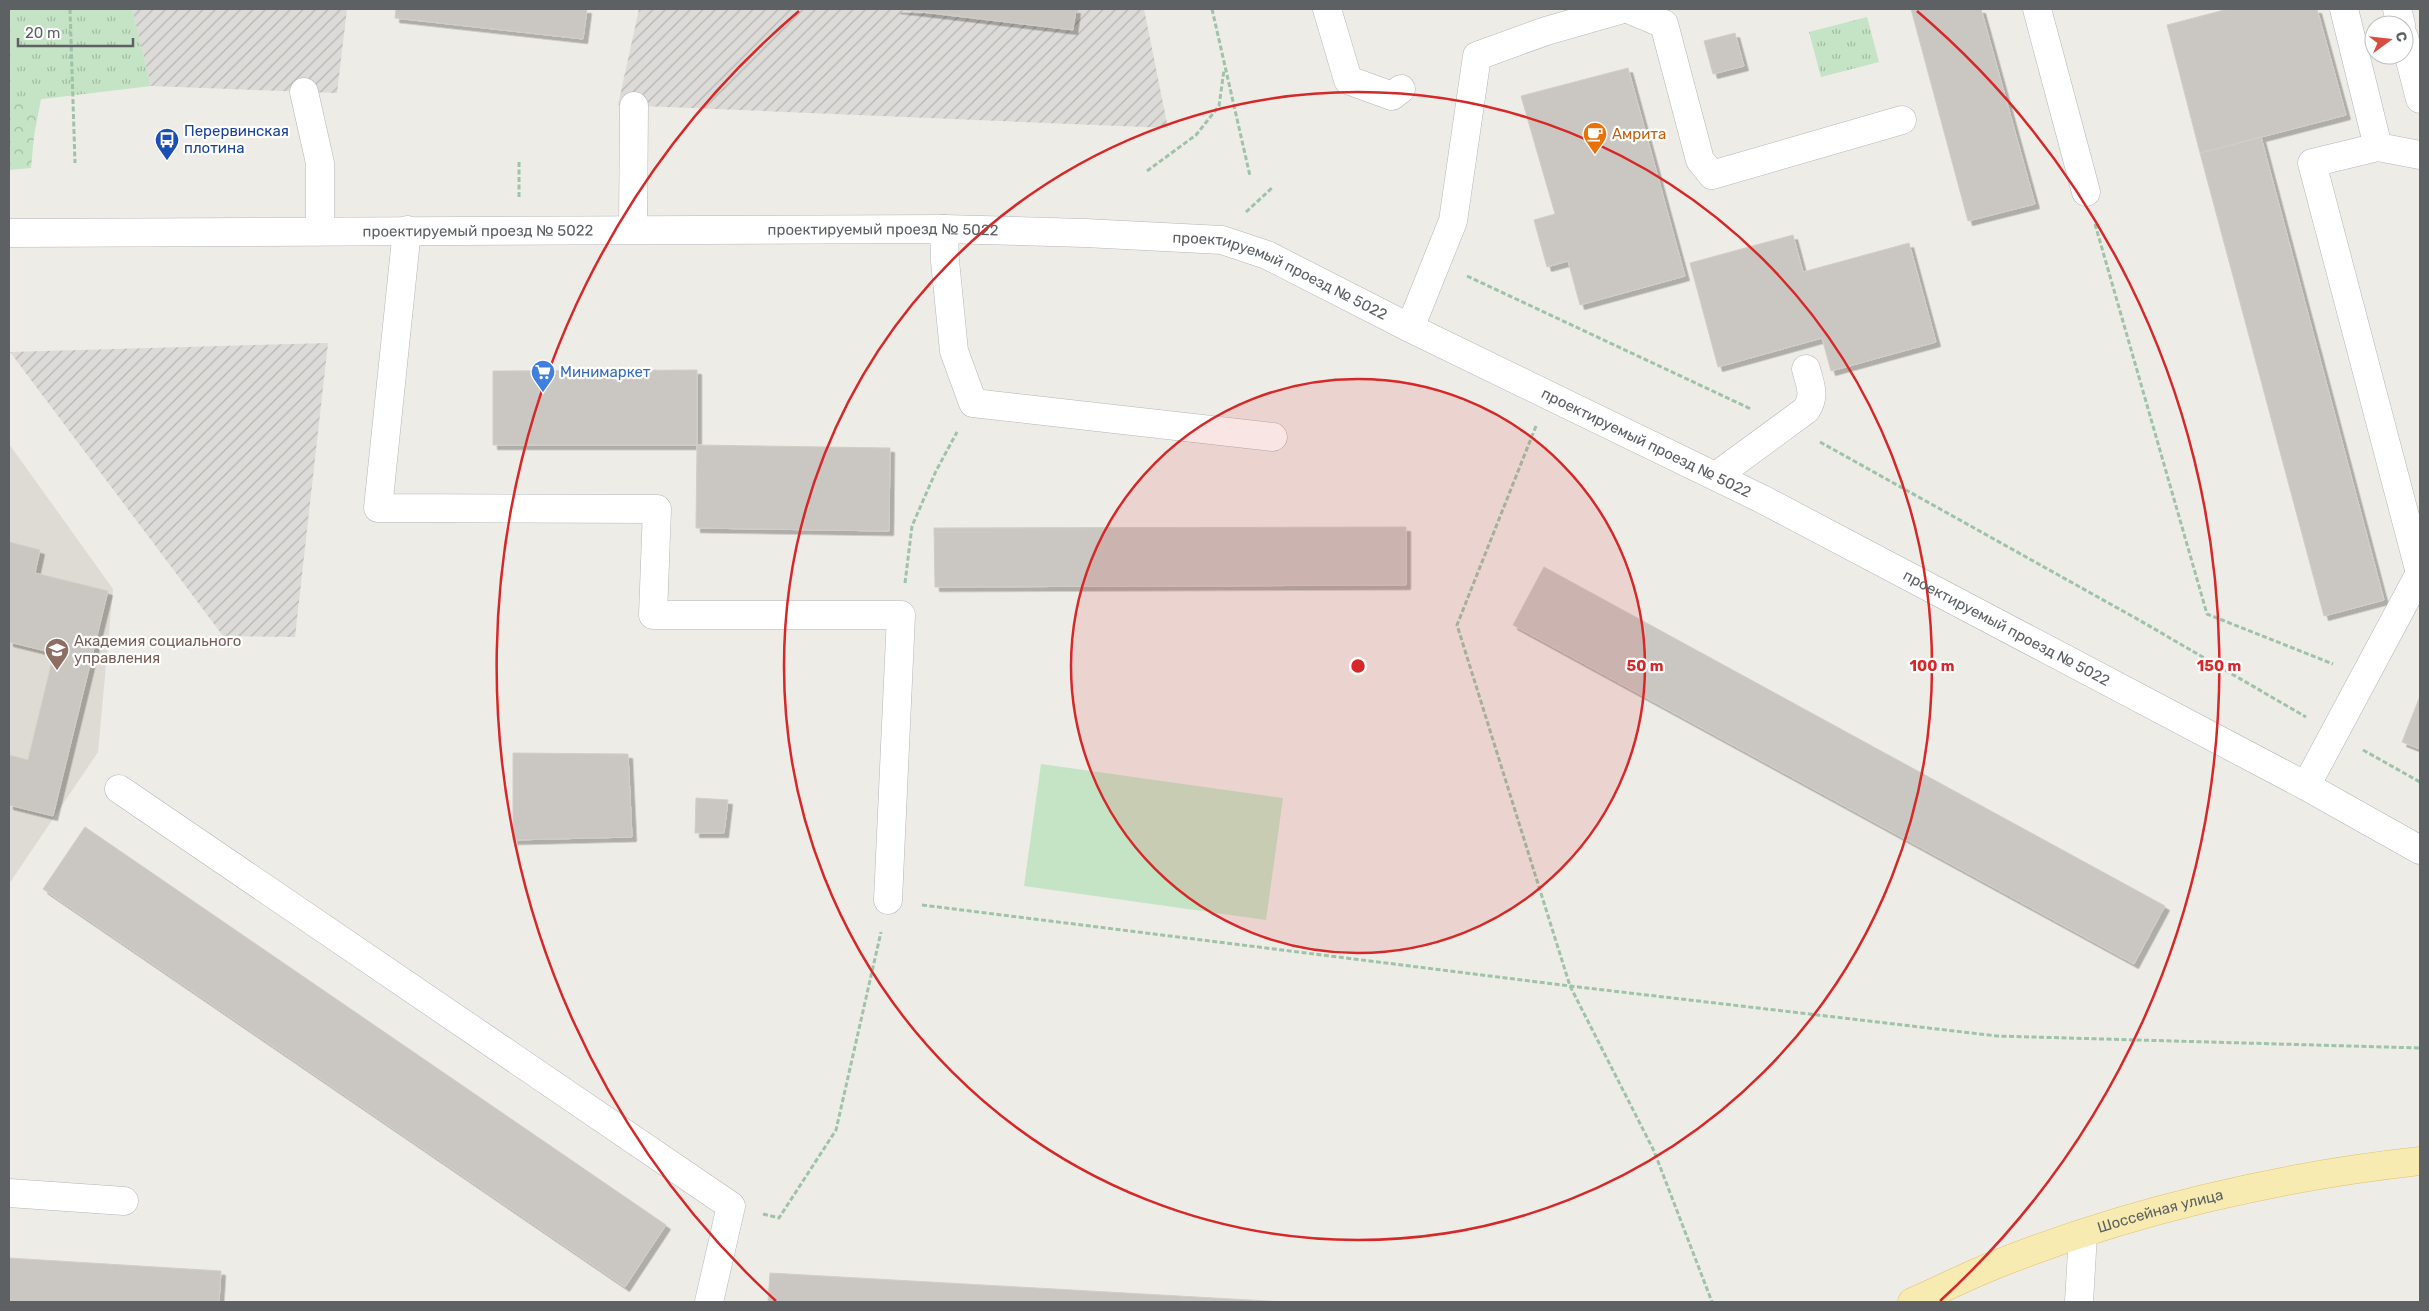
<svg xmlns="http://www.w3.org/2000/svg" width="2429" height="1311" viewBox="0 0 2429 1311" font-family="Rubik,sans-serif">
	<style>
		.industrial { fill: url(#industrial-furrows) }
		.education { fill: #dedbd4 }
		.green { fill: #c5e3c5 }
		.forest { fill: url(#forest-crowns) }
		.park { fill: url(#park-tufts) }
		.building { fill: #cac7c2; stroke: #d2cec5; filter: url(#shadow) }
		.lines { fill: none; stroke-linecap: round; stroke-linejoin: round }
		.minor-casing { stroke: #b3b6b9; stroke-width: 29 }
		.major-casing { stroke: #e3c16a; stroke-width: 29 }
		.path { stroke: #9ec3a9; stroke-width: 3; stroke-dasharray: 5 2.5; stroke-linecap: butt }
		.minor { stroke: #fff; stroke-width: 28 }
		.major { stroke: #f7ebb2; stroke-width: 28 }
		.ring { fill: none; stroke: #d62828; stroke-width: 2.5 }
		.labels { text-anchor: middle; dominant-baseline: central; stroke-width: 4.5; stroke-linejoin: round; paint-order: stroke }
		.transit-label { font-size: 15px; fill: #164399; stroke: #fff; text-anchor: start }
		.food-label { font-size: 15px; fill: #c56008; stroke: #fff; text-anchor: start }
		.street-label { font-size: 15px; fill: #5d6164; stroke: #fff }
		.shop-label { font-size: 15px; fill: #366cbe; stroke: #fff; text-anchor: start }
		.education-label { font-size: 15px; fill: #785e54; stroke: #fff; text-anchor: start }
		.centre { fill: #d62828; stroke: #fff; stroke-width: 2.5 }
		.ring-label { font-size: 15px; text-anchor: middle; font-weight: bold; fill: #d62828; stroke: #fff; stroke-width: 4.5; stroke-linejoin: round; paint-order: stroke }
	</style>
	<defs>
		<pattern id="industrial-furrows" width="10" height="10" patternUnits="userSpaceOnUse" patternTransform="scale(1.25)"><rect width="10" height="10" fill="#dddbd8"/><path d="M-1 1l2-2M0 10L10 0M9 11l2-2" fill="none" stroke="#b6b5b3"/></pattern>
		<pattern id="forest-crowns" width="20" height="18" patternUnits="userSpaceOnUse" patternTransform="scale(1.25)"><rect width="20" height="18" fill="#c5e3c5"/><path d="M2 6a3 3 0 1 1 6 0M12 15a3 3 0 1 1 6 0" fill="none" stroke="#a3bba4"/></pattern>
		<pattern id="park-tufts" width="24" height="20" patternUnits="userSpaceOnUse" patternTransform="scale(1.25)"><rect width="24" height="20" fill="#c5e3c5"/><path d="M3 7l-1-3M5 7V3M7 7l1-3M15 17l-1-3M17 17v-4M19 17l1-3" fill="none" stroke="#a3bba4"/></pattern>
		<filter id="shadow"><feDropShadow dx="4.5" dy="4.5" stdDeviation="0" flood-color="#0004"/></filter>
	</defs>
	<rect width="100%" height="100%" fill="#eeece6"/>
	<!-- industrial -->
	<path class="industrial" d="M132,9H347L337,93L151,86Z
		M639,9H1144L1168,128L618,105Z
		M328,343L295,637L223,636L10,352Z"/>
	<!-- education -->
	<path class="education" d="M9,444L113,589L98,752L9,884Z"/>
	<!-- green -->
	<path class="green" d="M1041,764L1283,798L1266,920L1024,886Z"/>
	<!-- forest -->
	<path class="forest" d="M9,9H58L34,136L31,168L9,170Z"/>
	<!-- park -->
	<path class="park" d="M9,9H132L151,86L9,103Z
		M1867,17L1879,62L1821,77L1809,32Z"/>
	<!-- building -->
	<path class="building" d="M396,9H587L583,39L395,18Z
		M896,9H1076L1073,30Z
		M1911,9H1981L2035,204L1968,221Z
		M2228,9H2317L2346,115L2200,153L2167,25Z
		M1735,33L1744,66L1713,74L1704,41Z
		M1628,68L1685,276L1580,305L1568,261L1547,267L1534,220L1555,214L1521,96Z
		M2261,137L2384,600L2324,616L2200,153Z
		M1793,235L1803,272L1909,243L1936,342L1831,371L1822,338L1718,367L1690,263Z
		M697,370V445H493V371Z
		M697,445L890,448L889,531L696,528Z
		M1406,527V585L935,587L934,528Z
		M9,542L40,550L35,573L108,591L53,816L9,805V755L28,760L54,653L9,642Z
		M1544,567L2165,906L2134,964L1513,625Z
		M2420,696V749L2402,742Z
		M513,753L628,754L632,837L513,840Z
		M696,798L728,800L724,833H695Z
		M85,827L666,1225L625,1287L43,889Z
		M9,1258L221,1271L219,1302H9Z
		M770,1273L1285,1302H768Z"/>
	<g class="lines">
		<defs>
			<g id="minor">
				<path d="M1327,9L1348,80L1392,96L1401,89"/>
				<path d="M1628,9L1664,24L1700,160L1712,175L1902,120"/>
				<path d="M2037,9L2086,192"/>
				<path d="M2344,9L2378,147L2312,163L2420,573"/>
				<path d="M2397,9L2401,25"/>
				<path d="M2404,37L2420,99"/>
				<path d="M304,92L320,163V231"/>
				<path d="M2378,147L2420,155"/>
				<path d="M633,229L634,106"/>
				<path d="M944,229L945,261L954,351L973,403L1273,437"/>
				<path d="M407,230L378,508L657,509L653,615H901L888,900"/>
				<path id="s1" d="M9,233L944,229L1085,233L1222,240L1267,255L1410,328L1762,499L2306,786L2420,850"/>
				<path d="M1410,328L1453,221L1477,56L1546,31L1623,9"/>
				<path d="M1716,476L1806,410C1816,396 1810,384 1806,369"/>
				<path d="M2306,786L2420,573"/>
				<path d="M119,789L731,1206L709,1302"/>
				<path d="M9,1193L124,1201"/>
				<path d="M2079,1302L2083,1234"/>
			</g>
			<g id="major">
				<path id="s2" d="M1912,1302C1940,1290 1967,1276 1995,1265C2126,1212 2280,1176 2420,1161"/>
			</g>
		</defs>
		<!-- minor casing -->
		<use href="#minor" class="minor-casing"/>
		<!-- major casing -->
		<use href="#major" class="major-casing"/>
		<!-- path -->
		<path class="path" d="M70,9L75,163
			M1212,9L1250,176
			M1147,171L1196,135L1219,106L1224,70
			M519,197V162
			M1246,212L1273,187
			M2095,224L2207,614L2333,664
			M1467,276L1751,409
			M1536,426L1457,625L1570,986L1654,1151L1712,1302
			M1820,442L2139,620L2306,717
			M905,583L912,526L936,471L957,432
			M2363,750L2420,782
			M922,905L1570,986L1997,1036L2420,1048
			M763,1214L779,1218L836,1130L881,932"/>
		<!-- minor -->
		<use href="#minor" class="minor"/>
		<!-- major -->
		<use href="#major" class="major"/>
	</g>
	<!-- distance rings -->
	<circle cx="1358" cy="666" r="287" fill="#d62828" fill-opacity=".12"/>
	<g class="ring">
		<circle cx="1358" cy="666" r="287"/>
		<circle cx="1358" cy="666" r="574"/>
		<path d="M776 1301A861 861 0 0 1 799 11M1917 11A861 861 0 0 1 1940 1301"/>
	</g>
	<!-- icons -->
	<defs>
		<symbol id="cafe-pin" viewBox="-11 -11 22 30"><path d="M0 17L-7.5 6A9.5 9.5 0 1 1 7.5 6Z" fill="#e8710a" stroke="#fff"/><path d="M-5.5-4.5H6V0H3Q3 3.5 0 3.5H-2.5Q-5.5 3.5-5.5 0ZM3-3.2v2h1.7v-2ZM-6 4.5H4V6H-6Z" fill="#fff"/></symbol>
		<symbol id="bus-pin" viewBox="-11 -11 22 30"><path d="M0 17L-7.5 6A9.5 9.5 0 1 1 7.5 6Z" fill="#1a4fb4" stroke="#fff"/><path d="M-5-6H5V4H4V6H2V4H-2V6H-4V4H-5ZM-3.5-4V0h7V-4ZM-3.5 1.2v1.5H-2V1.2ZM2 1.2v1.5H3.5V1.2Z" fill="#fff"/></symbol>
		<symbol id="supermarket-pin" viewBox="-11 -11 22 30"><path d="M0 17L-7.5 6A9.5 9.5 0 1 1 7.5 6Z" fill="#3f7fe0" stroke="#fff"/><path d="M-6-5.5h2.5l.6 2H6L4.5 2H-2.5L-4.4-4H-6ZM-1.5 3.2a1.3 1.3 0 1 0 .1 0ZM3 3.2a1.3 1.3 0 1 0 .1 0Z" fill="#fff"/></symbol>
		<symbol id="university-pin" viewBox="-11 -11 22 30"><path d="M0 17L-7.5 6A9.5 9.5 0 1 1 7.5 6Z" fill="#8d6e63" stroke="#fff"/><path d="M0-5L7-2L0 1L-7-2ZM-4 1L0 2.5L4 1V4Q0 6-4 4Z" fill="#fff"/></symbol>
	</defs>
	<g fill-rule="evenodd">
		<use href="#cafe-pin" x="1581" y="120" width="28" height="38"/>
		<use href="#bus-pin" x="153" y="126" width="28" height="38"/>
		<use href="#supermarket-pin" x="529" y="358" width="28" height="38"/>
		<use href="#university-pin" x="43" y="636" width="28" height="38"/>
	</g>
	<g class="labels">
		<!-- transit labels -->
		<g class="transit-label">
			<text x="184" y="131">Перервинская<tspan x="184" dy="17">плотина</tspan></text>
		</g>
		<!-- food labels -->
		<g class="food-label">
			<text x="1612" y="134">Амрита</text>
		</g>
		<!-- street labels -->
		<g class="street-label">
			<text stroke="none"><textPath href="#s1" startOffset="469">проектируемый проезд № 5022</textPath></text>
			<text stroke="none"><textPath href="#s1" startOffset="874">проектируемый проезд № 5022</textPath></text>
			<text stroke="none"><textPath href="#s1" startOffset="1279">проектируемый проезд № 5022</textPath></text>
			<text stroke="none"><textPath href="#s1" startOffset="1684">проектируемый проезд № 5022</textPath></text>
			<text stroke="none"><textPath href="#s1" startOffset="2089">проектируемый проезд № 5022</textPath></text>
			<text stroke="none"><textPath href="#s2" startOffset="265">Шоссейная улица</textPath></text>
		</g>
		<!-- shop labels -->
		<g class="shop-label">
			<text x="560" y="372">Минимаркет</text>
		</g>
		<!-- education labels -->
		<g class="education-label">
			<text x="74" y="641">Академия социального<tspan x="74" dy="17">управления</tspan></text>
		</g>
	</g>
	<circle cx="1358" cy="666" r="8" class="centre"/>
	<g class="ring-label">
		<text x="1645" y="671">50 m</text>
		<text x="1932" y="671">100 m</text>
		<text x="2219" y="671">150 m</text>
	</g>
	<!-- border -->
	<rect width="2429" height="1311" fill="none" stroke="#5d6164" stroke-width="20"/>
	<!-- north arrow -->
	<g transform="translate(2389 40) rotate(75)"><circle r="24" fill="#ffffff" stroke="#bec0c1"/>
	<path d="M0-4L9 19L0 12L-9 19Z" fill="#d84d42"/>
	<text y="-8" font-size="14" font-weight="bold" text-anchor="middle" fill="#5d6164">С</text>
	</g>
	<!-- scale -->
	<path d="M18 38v8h115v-8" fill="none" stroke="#5d6164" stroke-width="2.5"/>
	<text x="25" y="38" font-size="15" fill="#5d6164" stroke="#ffffff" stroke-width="4" paint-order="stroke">20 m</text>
</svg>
